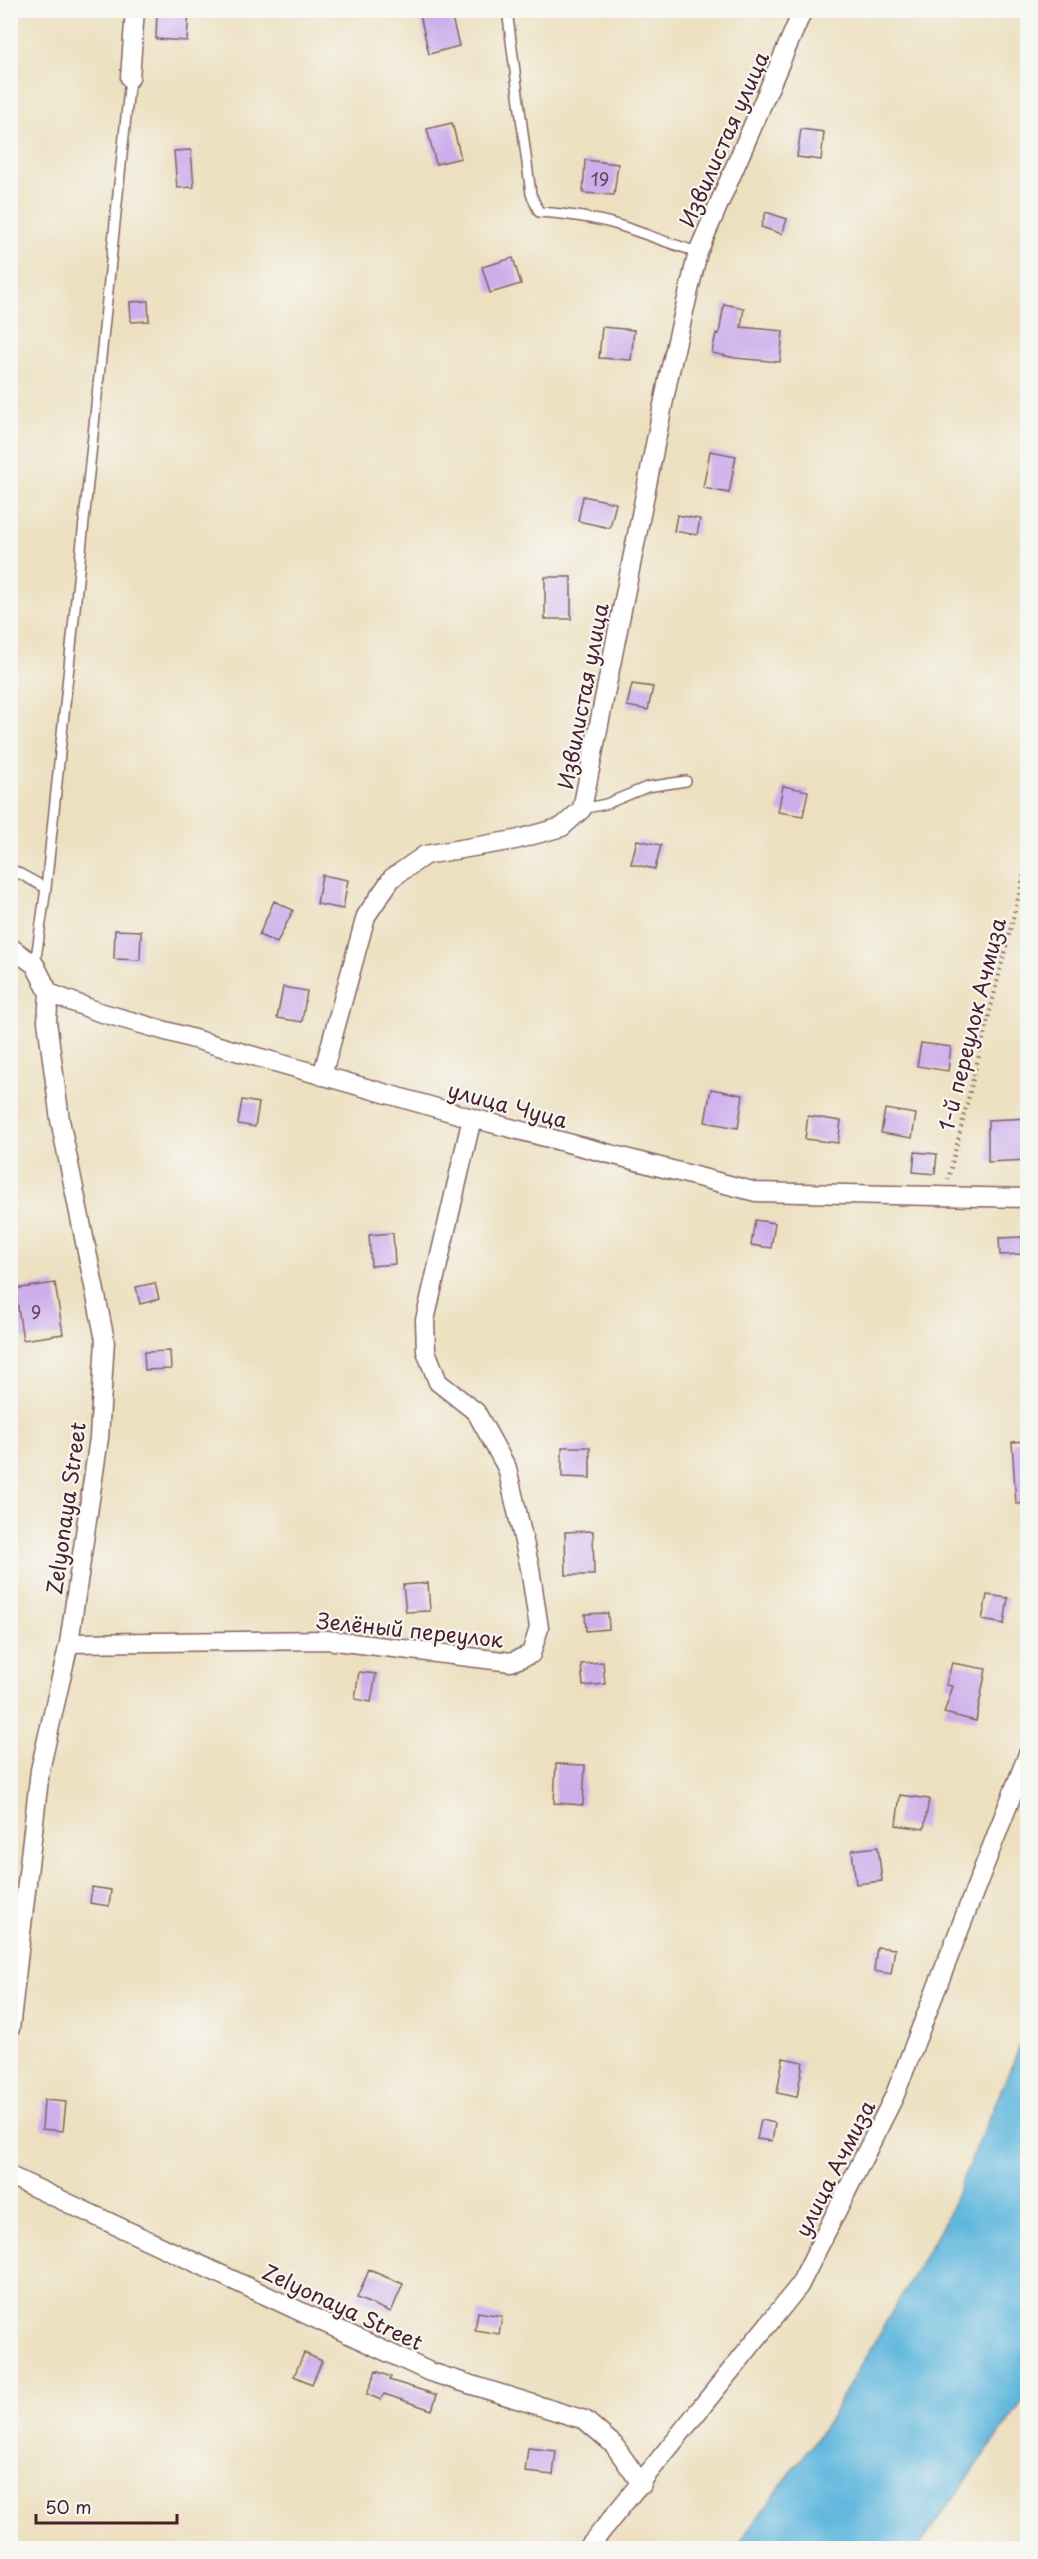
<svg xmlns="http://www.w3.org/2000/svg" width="1038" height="2559" viewBox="0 0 1038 2559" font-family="'Playpen Sans',sans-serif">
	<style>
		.water { fill: #61b7de; stroke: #566b84; stroke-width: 1.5 }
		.building { fill: #ccaeeb }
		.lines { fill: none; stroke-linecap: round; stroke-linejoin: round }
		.lane-casing { stroke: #83635f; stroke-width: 12 }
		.street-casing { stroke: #83635f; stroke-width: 21 }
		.path { stroke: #83635f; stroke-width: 4; stroke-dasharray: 1.5 4.5; stroke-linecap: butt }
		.lane { stroke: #fff; stroke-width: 9 }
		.street { stroke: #fff; stroke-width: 18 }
		.labels { text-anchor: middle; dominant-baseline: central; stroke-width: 4.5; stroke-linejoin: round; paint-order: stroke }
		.number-label { font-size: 18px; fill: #6a435b }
		.street-label { font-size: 21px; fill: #4a1f2b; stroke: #f6f6f2 }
	</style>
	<rect width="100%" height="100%" fill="#f6f6f2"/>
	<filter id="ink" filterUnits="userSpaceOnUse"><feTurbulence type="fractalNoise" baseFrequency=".0167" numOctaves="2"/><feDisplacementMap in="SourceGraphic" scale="12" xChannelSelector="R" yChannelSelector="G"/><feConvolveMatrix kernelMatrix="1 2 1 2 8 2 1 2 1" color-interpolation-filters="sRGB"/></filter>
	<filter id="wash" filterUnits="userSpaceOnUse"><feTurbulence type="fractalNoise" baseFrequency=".008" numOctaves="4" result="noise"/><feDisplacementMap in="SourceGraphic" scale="24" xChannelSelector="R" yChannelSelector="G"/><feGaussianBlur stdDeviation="1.35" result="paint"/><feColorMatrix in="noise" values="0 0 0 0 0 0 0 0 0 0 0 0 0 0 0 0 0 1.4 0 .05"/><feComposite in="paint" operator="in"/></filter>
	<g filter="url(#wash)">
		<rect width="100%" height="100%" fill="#ede0c0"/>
		<!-- water -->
		<path class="water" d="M1027,2030V2395L918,2548H735L826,2425L945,2221Z"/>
		<g id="blocks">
			<!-- building -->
			<path class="building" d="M157,10H189L187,41L156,39Z
				M440,10H450L459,46L429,54L420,15Z
				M452,123L461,158L436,164L427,129Z
				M801,129L824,132L821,160L797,157Z
				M191,150L194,187L177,188L174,151Z
				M585,160L618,164L614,195L583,193Z
				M766,212L787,219L782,234L761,227Z
				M513,258L521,284L490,293L482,267Z
				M148,301L149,321L131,322L130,302Z
				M724,304L744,308L741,327L783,331L780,362L735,358L712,353L716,333L719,334Z
				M602,327L634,330L631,360L599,358Z
				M710,451L736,456L729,493L703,488Z
				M583,496L616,503L610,528L578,521Z
				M677,515L700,519L697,535L674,531Z
				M545,577H571V619H545Z
				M632,684L653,687L648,710L627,706Z
				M783,786L808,791L803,816L778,812Z
				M637,840L661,845L655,869L631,864Z
				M322,875L348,880L343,909L317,904Z
				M274,901L293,910L277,943L259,935Z
				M115,930L141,931L140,960L114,959Z
				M283,987L307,991L302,1022L277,1018Z
				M921,1043L951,1047L948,1071L917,1066Z
				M711,1089L743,1095L738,1128L705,1122Z
				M242,1100L259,1103L255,1127L238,1124Z
				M885,1109L916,1114L912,1138L881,1133Z
				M808,1116L841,1121L838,1143L805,1139Z
				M1028,1118V1160L988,1162V1120Z
				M915,1152L937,1154L935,1174L913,1172Z
				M755,1220L775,1223L771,1248L751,1245Z
				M393,1233L395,1264L371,1266L369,1235Z
				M1022,1237L1023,1254L1000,1255L999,1238Z
				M55,1283L63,1334L23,1340L15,1289Z
				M155,1283L159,1299L140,1304L136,1287Z
				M170,1351L171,1369L145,1370L144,1352Z
				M1028,1441V1503L1016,1504L1012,1442Z
				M562,1447H590V1478L562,1477Z
				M593,1531L594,1575H566L565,1532Z
				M428,1583L430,1611L406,1612L403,1585Z
				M987,1595L1008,1598L1004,1624L982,1620Z
				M608,1613L609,1629L586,1631L585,1614Z
				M603,1662L605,1684L583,1686L581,1664Z
				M952,1663L986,1669L976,1721L944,1713L953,1686L946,1685Z
				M359,1672L376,1674L371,1702L355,1699Z
				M556,1764L585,1765L583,1805L554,1803Z
				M900,1795L929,1799L924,1829L896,1825Z
				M878,1847L882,1881L856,1884L852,1850Z
				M92,1887L111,1890L109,1906L90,1903Z
				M877,1947L895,1949L891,1974L874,1971Z
				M783,2058L803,2062L797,2097L777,2093Z
				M44,2100L66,2102L63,2131L42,2129Z
				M761,2120L775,2123L772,2141L757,2139Z
				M369,2270L403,2284L391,2312L357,2298Z
				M478,2312L502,2316L499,2334L475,2330Z
				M304,2353L322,2361L312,2384L294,2376Z
				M376,2371L391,2377L389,2380L437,2395L432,2410L384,2394L381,2400L367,2394Z
				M528,2448L556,2451L553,2475L525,2472Z"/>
		</g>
	</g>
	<g filter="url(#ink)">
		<use href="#blocks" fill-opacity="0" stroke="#83635f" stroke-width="1.5"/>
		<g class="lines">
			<defs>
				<path id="lane" d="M507,10L531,194L539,212C568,214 599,218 627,228C651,236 673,245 698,252
					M582,809L606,804L647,787L686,781
					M10,866L13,870L46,888
					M35,965L46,888L130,78"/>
				<path id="street" d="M130,78L135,10
					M10,947L35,965L49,993L99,1012L472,1118L756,1192L1028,1198
					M322,1076L366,916L392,878L425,855L515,840L562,827L582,809L669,375L698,252L803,10
					M69,1643L327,1640L511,1662L531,1654L539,1628L530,1568L507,1468L476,1412L438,1382L426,1351L425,1320L472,1118
					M10,2029L40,1770L69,1643L99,1438L105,1340L60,1120L47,1021L49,993
					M10,2176L430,2372L585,2420L614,2445L642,2485
					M588,2548L799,2286L894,2097L1028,1754"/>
			</defs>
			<!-- lane casing -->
			<use href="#lane" class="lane-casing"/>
			<!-- street casing -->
			<use href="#street" class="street-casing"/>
			<!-- path -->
			<path class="path" d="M948,1180L1028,858"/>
			<!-- lane -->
			<use href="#lane" class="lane"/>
			<!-- street -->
			<use href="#street" class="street"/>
		</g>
	</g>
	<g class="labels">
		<!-- number labels -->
		<g class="number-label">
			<text x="600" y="178">19</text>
			<text x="36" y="1311">9</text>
		</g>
		<!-- street labels -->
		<g class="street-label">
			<text transform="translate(723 139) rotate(-66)">Извилистая улица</text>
			<text transform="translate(582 696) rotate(-79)">Извилистая улица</text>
			<text transform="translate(971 1024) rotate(-76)">1-й переулок Ачмиза</text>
			<text transform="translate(508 1104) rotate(15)">улица Чуца</text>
			<text transform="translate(65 1508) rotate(-82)">Zelyonaya Street</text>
			<text transform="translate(410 1629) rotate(6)">Зелёный переулок</text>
			<text transform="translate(834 2168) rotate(-63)">улица Ачмиза</text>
			<text transform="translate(343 2306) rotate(25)">Zelyonaya Street</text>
		</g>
	</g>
	<!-- margin -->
	<rect width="1038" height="2559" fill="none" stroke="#f6f6f2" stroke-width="36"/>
	<!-- scale -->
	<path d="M36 2514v9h141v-9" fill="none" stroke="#4a1f2b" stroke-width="3"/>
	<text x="45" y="2514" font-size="18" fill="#4a1f2b" stroke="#f6f6f2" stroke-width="4.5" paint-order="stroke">50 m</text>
</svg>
